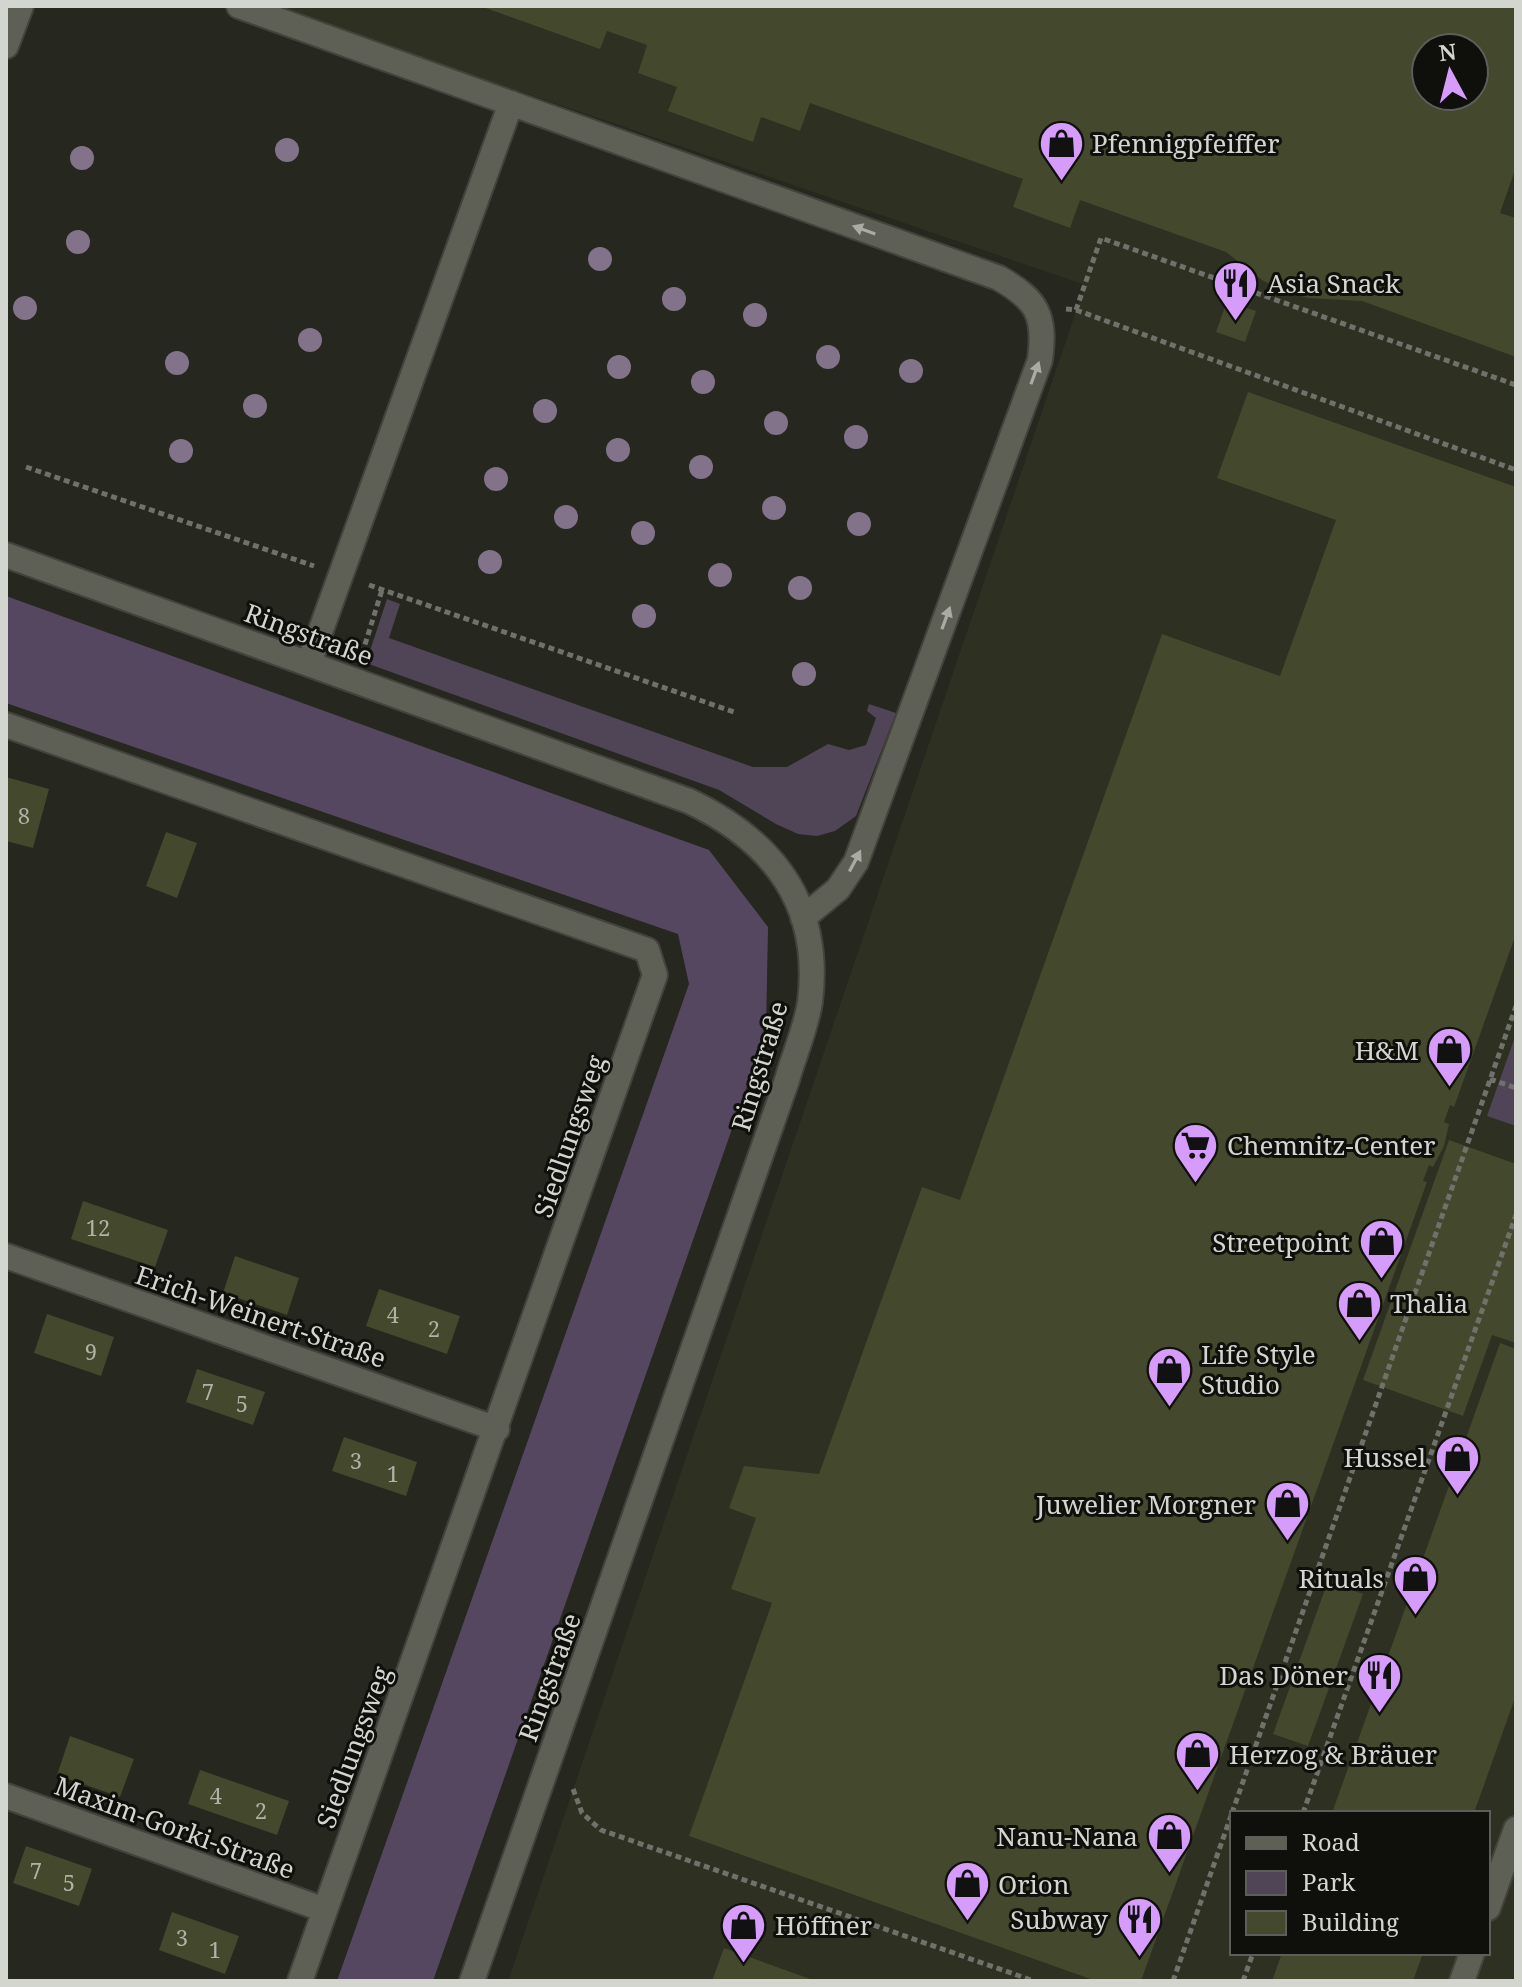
<svg xmlns="http://www.w3.org/2000/svg" width="1522" height="1987" viewBox="0 0 1522 1987" font-family="'Noto Serif',serif">
	<style>
		.built { fill: #2e3022; fill-rule: evenodd }
		.green { fill: #4f4556 }
		.forest { fill: #564760 }
		.building { fill: #44482c; fill-rule: evenodd }
		.lines { fill: none; stroke-linecap: round; stroke-linejoin: round }
		.minor-casing { stroke: #42433c; stroke-width: 28 }
		.path { stroke: #70716a; stroke-width: 5; stroke-dasharray: 6 4; stroke-linecap: butt }
		.minor { stroke: #5e6055; stroke-width: 24 }
		.tree { fill: #82738a }
		.oneway { fill: #aaaca4 }
		.labels { text-anchor: middle; dominant-baseline: central; stroke-width: 6; stroke-linejoin: round; paint-order: stroke }
		.number-label { font-size: 22px; fill: #afb2a6 }
		.poi-label { font-size: 26px; fill: #d3d5cf; stroke: #0f0f0b; text-anchor: start }
		.street-label { font-size: 26px; fill: #d3d5cf; stroke: #0f0f0b }
	</style>
	<rect width="100%" height="100%" fill="#26271e"/>
	<!-- built -->
	<path class="built" d="M271,6H1516V1981H508L1085,285ZM1426,48H1474V96H1426ZM1232,1813H1488V1953H1232Z"/>
	<!-- green -->
	<path class="green" d="M387,599L400,604L389,638L753,767H787L828,744L849,750L866,745L876,718L867,711L869,704L896,713L856,816L835,831L817,836L798,834L776,824L719,790L366,663Z
		M1516,1034V1126L1487,1116Z"/>
	<!-- forest -->
	<path class="forest" d="M6,596L709,850L768,927L766,1032L433,1981H337L689,984L678,934L6,703Z"/>
	<!-- building -->
	<path class="building" d="M480,6H1516V167L1500,213L1516,218V357L1362,301L1308,298L1282,290L1262,280L1226,252L1080,200L1070,228L1013,207L1023,179L810,103L800,131L761,117L753,142L668,111L677,87L638,73L647,45L607,31L600,49ZM1426,48H1474V96H1426Z
		M1227,301L1256,311L1245,342L1216,332Z
		M1248,392L1516,487V934L1454,1107L1450,1105L1444,1122L1449,1124L1444,1146L1433,1167L1429,1165L1423,1181L1427,1182L1141,1981H1096L689,1836L772,1603L731,1589L756,1518L729,1508L744,1466L819,1474L922,1187L960,1200L1162,634L1280,676L1336,520L1217,478Z
		M6,777L49,789L33,848L6,841Z
		M166,832L197,843L177,898L146,886Z
		M1449,1140L1516,1164V1343L1492,1335L1463,1416L1363,1380Z
		M83,1201L168,1230L155,1267L71,1239Z
		M235,1256L299,1278L287,1315L223,1293Z
		M379,1289L460,1316L447,1354L366,1326Z
		M47,1314L114,1337L101,1376L34,1353Z
		M1500,1343L1516,1349V1695L1474,1813H1332Z
		M197,1369L265,1392L253,1425L186,1402Z
		M344,1437L417,1462L406,1496L332,1471Z
		M1328,1581L1363,1594L1308,1746L1273,1734Z
		M70,1736L134,1759L120,1797L57,1775Z
		M200,1770L289,1801L277,1835L188,1804Z
		M26,1846L92,1869L79,1906L13,1883Z
		M172,1912L239,1936L225,1974L159,1950Z
		M724,1948L816,1981H712Z
		M1282,1953H1423L1413,1981H1272Z"/>
	<g class="lines">
		<defs>
			<path id="minor" d="M239,6L999,278C1037,300 1046,315 1040,360L856,862L838,889L803,918
				M6,46L21,6
				M6,555L689,801C773,841 822,904 810,1002C806,1028 794,1055 787,1080L472,1981
				M309,663L511,103
				M6,725L647,950L655,975L300,1981
				M6,1256L497,1429
				M6,1796L325,1910
				M1488,1908L1516,1829
				M1462,1981L1472,1953"/>
		</defs>
		<!-- minor casing -->
		<use href="#minor" class="minor-casing"/>
		<!-- path -->
		<path class="path" d="M1066,309L1076,310L1101,238L1516,385
			M1076,310L1516,470
			M26,467L314,566
			M369,585L734,712
			M362,654L382,590
			M1490,1079L1516,1088
			M573,1789L582,1813L601,1830L1034,1981
			M1232,1813L1516,1006
			M1303,1813L1516,1215
			M1173,1981L1232,1813
			M1243,1981L1253,1953"/>
		<!-- minor -->
		<use href="#minor" class="minor"/>
	</g>
	<!-- trees -->
	<g class="tree">
		<circle cx="287" cy="150" r="12"/>
		<circle cx="82" cy="158" r="12"/>
		<circle cx="78" cy="242" r="12"/>
		<circle cx="600" cy="259" r="12"/>
		<circle cx="674" cy="299" r="12"/>
		<circle cx="25" cy="308" r="12"/>
		<circle cx="755" cy="315" r="12"/>
		<circle cx="310" cy="340" r="12"/>
		<circle cx="828" cy="357" r="12"/>
		<circle cx="177" cy="363" r="12"/>
		<circle cx="619" cy="367" r="12"/>
		<circle cx="911" cy="371" r="12"/>
		<circle cx="703" cy="382" r="12"/>
		<circle cx="255" cy="406" r="12"/>
		<circle cx="545" cy="411" r="12"/>
		<circle cx="776" cy="423" r="12"/>
		<circle cx="856" cy="437" r="12"/>
		<circle cx="618" cy="450" r="12"/>
		<circle cx="181" cy="451" r="12"/>
		<circle cx="701" cy="467" r="12"/>
		<circle cx="496" cy="479" r="12"/>
		<circle cx="774" cy="508" r="12"/>
		<circle cx="566" cy="517" r="12"/>
		<circle cx="859" cy="524" r="12"/>
		<circle cx="643" cy="533" r="12"/>
		<circle cx="490" cy="562" r="12"/>
		<circle cx="720" cy="575" r="12"/>
		<circle cx="800" cy="588" r="12"/>
		<circle cx="644" cy="616" r="12"/>
		<circle cx="804" cy="674" r="12"/>
	</g>
	<!-- one-way arrows -->
	<defs><path id="oneway-solid" d="M-6-.8H1V-3.2L6.5 0L1 3.2V.8H-6Z" transform="scale(2)"/></defs>
	<g class="oneway">
		<use href="#oneway-solid" transform="translate(864 230) rotate(-160)"/>
		<use href="#oneway-solid" transform="translate(1035 373) rotate(-70)"/>
		<use href="#oneway-solid" transform="translate(946 618) rotate(-70)"/>
		<use href="#oneway-solid" transform="translate(855 861) rotate(-62)"/>
	</g>
	<!-- icons -->
	<defs>
		<symbol id="shop-pin" viewBox="-11 -11 22 30"><path d="M0 17L-7.5 6A9.5 9.5 0 1 1 7.5 6Z" fill="#d59cfb" stroke="#0f0f0b"/><path d="M-5-2.5h2.3a2.7 3.5 0 0 1 5.4 0H5L5.5 6h-11ZM-1.5-2.5h3a1.5 2.3 0 0 0-3 0Z" fill="#111"/></symbol>
		<symbol id="restaurant-pin" viewBox="-11 -11 22 30"><path d="M0 17L-7.5 6A9.5 9.5 0 1 1 7.5 6Z" fill="#d59cfb" stroke="#0f0f0b"/><path d="M-5-6h1v4h1v-4h1v4h1v-4h1v5L-1.5 .5V6h-2V.5L-5-1ZM5-6V6H3V1.5H1.5Q1.5-4 5-6Z" fill="#111"/></symbol>
		<symbol id="supermarket-pin" viewBox="-11 -11 22 30"><path d="M0 17L-7.5 6A9.5 9.5 0 1 1 7.5 6Z" fill="#d59cfb" stroke="#0f0f0b"/><path d="M-6-5.5h2.5l.6 2H6L4.5 2H-2.5L-4.4-4H-6ZM-1.5 3.2a1.3 1.3 0 1 0 .1 0ZM3 3.2a1.3 1.3 0 1 0 .1 0Z" fill="#111"/></symbol>
	</defs>
	<g fill-rule="evenodd">
		<use href="#shop-pin" x="1036" y="118" width="51" height="69"/>
		<use href="#restaurant-pin" x="1210" y="258" width="51" height="69"/>
		<use href="#shop-pin" x="1424" y="1024" width="51" height="69"/>
		<use href="#supermarket-pin" x="1170" y="1120" width="51" height="69"/>
		<use href="#shop-pin" x="1356" y="1216" width="51" height="69"/>
		<use href="#shop-pin" x="1334" y="1278" width="51" height="69"/>
		<use href="#shop-pin" x="1144" y="1344" width="51" height="69"/>
		<use href="#shop-pin" x="1432" y="1432" width="51" height="69"/>
		<use href="#shop-pin" x="1262" y="1478" width="51" height="69"/>
		<use href="#shop-pin" x="1390" y="1552" width="51" height="69"/>
		<use href="#restaurant-pin" x="1354" y="1650" width="51" height="69"/>
		<use href="#shop-pin" x="1172" y="1728" width="51" height="69"/>
		<use href="#shop-pin" x="1144" y="1810" width="51" height="69"/>
		<use href="#shop-pin" x="942" y="1858" width="51" height="69"/>
		<use href="#restaurant-pin" x="1114" y="1894" width="51" height="69"/>
		<use href="#shop-pin" x="718" y="1900" width="51" height="69"/>
	</g>
	<g class="labels">
		<!-- number labels -->
		<g class="number-label">
			<text x="24" y="815">8</text>
			<text x="98" y="1227">12</text>
			<text x="393" y="1314">4</text>
			<text x="434" y="1328">2</text>
			<text x="91" y="1351">9</text>
			<text x="208" y="1391">7</text>
			<text x="242" y="1403">5</text>
			<text x="356" y="1460">3</text>
			<text x="393" y="1473">1</text>
			<text x="216" y="1795">4</text>
			<text x="261" y="1810">2</text>
			<text x="36" y="1870">7</text>
			<text x="69" y="1882">5</text>
			<text x="182" y="1937">3</text>
			<text x="215" y="1949">1</text>
		</g>
		<!-- poi labels -->
		<g class="poi-label">
			<text x="1092" y="143">Pfennigpfeiffer</text>
			<text x="1267" y="283">Asia Snack</text>
			<text x="1419" y="1050" text-anchor="end">H&amp;M</text>
			<text x="1227" y="1145">Chemnitz-Center</text>
			<text x="1350" y="1242" text-anchor="end">Streetpoint</text>
			<text x="1390" y="1303">Thalia</text>
			<text x="1201" y="1354">Life Style<tspan x="1201" dy="30">Studio</tspan></text>
			<text x="1426" y="1457" text-anchor="end">Hussel</text>
			<text x="1256" y="1504" text-anchor="end">Juwelier Morgner</text>
			<text x="1384" y="1578" text-anchor="end">Rituals</text>
			<text x="1348" y="1675" text-anchor="end">Das Döner</text>
			<text x="1229" y="1754">Herzog &amp; Bräuer</text>
			<text x="1138" y="1836" text-anchor="end">Nanu-Nana</text>
			<text x="998" y="1884">Orion</text>
			<text x="1108" y="1919" text-anchor="end">Subway</text>
			<text x="775" y="1925">Höffner</text>
		</g>
		<!-- street labels -->
		<g class="street-label">
			<text transform="translate(309 634) rotate(20)">Ringstraße</text>
			<text transform="translate(759 1066) rotate(-73)">Ringstraße</text>
			<text transform="translate(569 1136) rotate(-71)">Siedlungsweg</text>
			<text transform="translate(261 1316) rotate(19)">Erich-Weinert-Straße</text>
			<text transform="translate(549 1677) rotate(-70)">Ringstraße</text>
			<text transform="translate(353 1747) rotate(-70)">Siedlungsweg</text>
			<text transform="translate(175 1827) rotate(20)">Maxim-Gorki-Straße</text>
		</g>
	</g>
	<!-- border -->
	<rect width="1522" height="1987" fill="none" stroke="#d3d5cf" stroke-width="16"/>
	<!-- legend -->
	<rect x="1230" y="1811" width="260" height="144" fill="#0f0f0b" stroke="#5d5e59" stroke-width="2"/>
	<rect x="1246" y="1837" width="40" height="12" fill="#5e6055" stroke="#5d5e59" stroke-width="2"/>
	<text x="1302" y="1851" font-size="24" fill="#d3d5cf">Road</text>
	<rect x="1246" y="1871" width="40" height="24" fill="#4f4556" stroke="#5d5e59" stroke-width="2"/>
	<text x="1302" y="1891" font-size="24" fill="#d3d5cf">Park</text>
	<rect x="1246" y="1911" width="40" height="24" fill="#44482c" stroke="#5d5e59" stroke-width="2"/>
	<text x="1302" y="1931" font-size="24" fill="#d3d5cf">Building</text>
	<!-- north arrow -->
	<g transform="translate(1450 72) rotate(353)"><circle r="38" fill="#0f0f0b" stroke="#5d5e59" stroke-width="2"/>
	<path d="M0-6L14 30L0 20L-14 30Z" fill="#d59cfb"/>
	<text y="-12" font-size="22" font-weight="bold" text-anchor="middle" fill="#d3d5cf">N</text>
	</g>
</svg>
